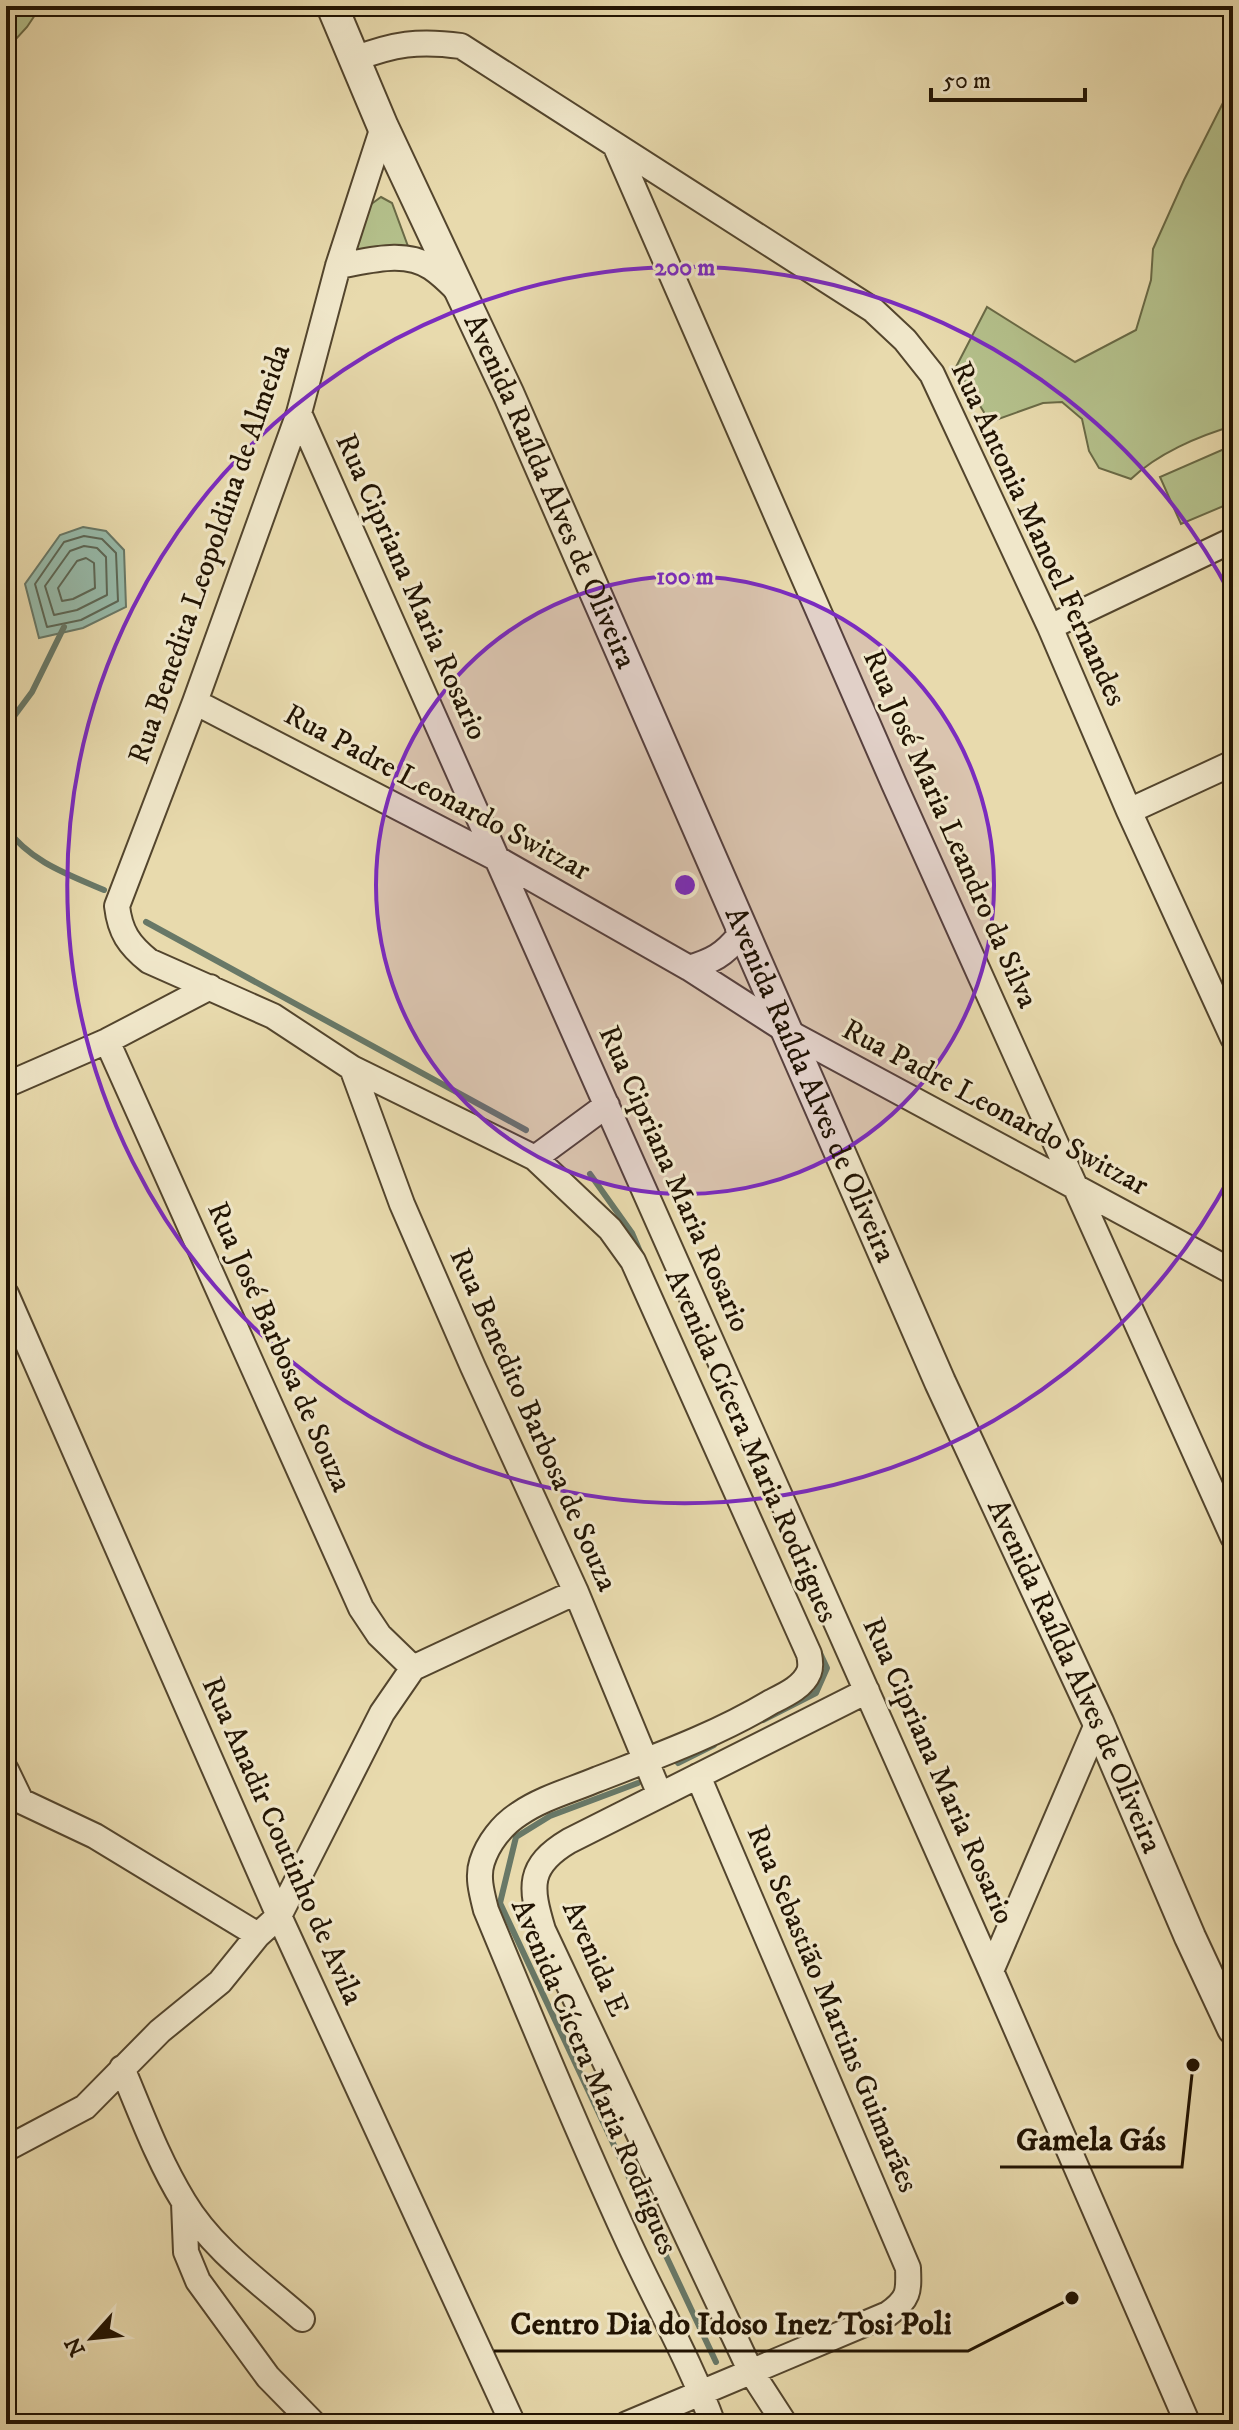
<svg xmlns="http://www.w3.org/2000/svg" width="1239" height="2430" viewBox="0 0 1239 2430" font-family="'IM FELL DW Pica',serif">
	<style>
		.green { fill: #b4c08b; stroke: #6a6a46; stroke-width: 2 }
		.water { fill: #97bbab; stroke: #687867; stroke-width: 2 }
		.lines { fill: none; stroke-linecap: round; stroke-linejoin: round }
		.shore { stroke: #5c6756; stroke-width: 2 }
		.stream { stroke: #687867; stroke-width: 6 }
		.minor-casing { stroke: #53452d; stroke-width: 28 }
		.tertiary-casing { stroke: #53452d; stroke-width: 34 }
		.minor { stroke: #f0e7ca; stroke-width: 24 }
		.tertiary { stroke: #f0e7ca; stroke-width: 30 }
		.ring { fill: none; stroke: #7b2cbf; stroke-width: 4 }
		.labels { text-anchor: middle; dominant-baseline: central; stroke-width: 6; stroke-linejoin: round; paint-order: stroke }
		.street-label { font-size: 30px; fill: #211302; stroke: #f0e7ca }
		.centre { fill: #7b2cbf; stroke: #f0e7ca; stroke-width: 4 }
		.ring-label { font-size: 24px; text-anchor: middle; font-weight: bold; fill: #7b2cbf; stroke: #f0e7ca; stroke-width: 6; stroke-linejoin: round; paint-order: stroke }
		.leader { fill: none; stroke: #211302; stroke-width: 3 }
		.callout-dot { fill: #211302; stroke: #f0e7ca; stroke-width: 3 }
		.callout-label { font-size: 32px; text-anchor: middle; font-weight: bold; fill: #211302; stroke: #f0e7ca; stroke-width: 6; stroke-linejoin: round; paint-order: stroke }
	</style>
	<rect width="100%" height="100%" fill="#e8daad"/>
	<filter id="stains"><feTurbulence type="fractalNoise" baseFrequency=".0025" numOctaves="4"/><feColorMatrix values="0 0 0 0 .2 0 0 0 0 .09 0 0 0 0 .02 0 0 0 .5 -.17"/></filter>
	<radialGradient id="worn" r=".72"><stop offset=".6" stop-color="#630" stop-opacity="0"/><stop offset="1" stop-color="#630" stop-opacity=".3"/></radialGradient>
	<!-- green -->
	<path class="green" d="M6,6H41L27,27L6,50Z
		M1233,83V426C1198,436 1157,454 1131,479L1099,468L1089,451L1082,419L1062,402L1043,403L990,422L956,367L987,307L1075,362L1136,330L1151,280L1153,249L1184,180Z
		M381,197L392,203L409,249H355L370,205Z
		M1231,446L1233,502L1181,524L1160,477Z"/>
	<!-- water -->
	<path class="water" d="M83,527L106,531L124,550L126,607L83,628L39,638L25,584L60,535Z"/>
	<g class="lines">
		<!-- shore -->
		<path class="shore" d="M84,536L102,539L116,553L118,601L81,620L47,627L35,584L64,542Z
			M84,546L97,548L106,557L107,595L77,610L54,615L45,586L70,551Z
			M86,558L94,563L95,588L73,599L62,601L58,588L77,561Z"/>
		<!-- stream -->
		<path class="stream" d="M6,727L32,692L64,627
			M6,828C31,862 67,874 104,890
			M146,922L526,1130
			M590,1174L632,1233L641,1254
			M763,1720L816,1693L827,1668L819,1651
			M678,1763L714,1745
			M638,1783L550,1816L516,1837L500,1903L716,2362
			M741,2416L744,2424"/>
		<defs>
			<path id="minor" d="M354,59C394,44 418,40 461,46L873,310L905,340L932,374L1050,627L1129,811L1233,1038
				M383,127L338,266L299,413L195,702L117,906C120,932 129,945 149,961L273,1016L352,1068L535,1158L610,1229L633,1261L809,1654C810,1659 811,1667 809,1672C803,1687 785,1695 771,1702C716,1735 657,1756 598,1779C572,1790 542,1798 519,1814C502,1825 488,1843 482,1862C477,1877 482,1894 486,1910C532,2021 578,2132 628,2241C656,2302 690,2361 713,2424
				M615,145L894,784L1233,1537
				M338,266C368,261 405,249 432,268C441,274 449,282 456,289
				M299,413L991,1971L1188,2424
				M1050,627L1233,540
				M195,702L494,857L689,968L790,1033L1233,1272
				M1129,811L1233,763
				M689,968C712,961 724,955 739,936L737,920
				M107,1041L361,1608L379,1635L413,1668
				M352,1068L402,1204L473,1367L576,1592L660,1795
				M6,1085L107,1041L210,987
				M535,1158L607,1105
				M6,1294L279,1916L513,2424
				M6,1770L20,1799
				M6,1794L95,1836L258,1935L279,1916L382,1713L413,1668L576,1592
				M991,1971L1098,1722
				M122,2068C141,2113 158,2160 184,2202C212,2249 261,2283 302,2319
				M6,2149L85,2107L160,2031L220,1982L258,1935
				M184,2203L186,2252L198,2281L268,2377L314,2424
				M627,2424L888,2314C909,2299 909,2292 908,2268L698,1776
				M785,2424L750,2370L543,1930C530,1887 527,1866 569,1841L867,1691"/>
			<g id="tertiary">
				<path id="s1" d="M332,6L383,127L509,395L940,1382L1098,1722L1190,1937L1233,2029"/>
			</g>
		</defs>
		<!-- minor casing -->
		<use href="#minor" class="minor-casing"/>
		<!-- tertiary casing -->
		<use href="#tertiary" class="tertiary-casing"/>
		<!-- minor -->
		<use href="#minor" class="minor"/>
		<!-- tertiary -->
		<use href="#tertiary" class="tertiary"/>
	</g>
	<!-- distance rings -->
	<circle cx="685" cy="885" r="309" fill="#7b2cbf" fill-opacity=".12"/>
	<g class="ring">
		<circle cx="685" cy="885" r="309"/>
		<path d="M1231 1175A618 618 0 1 1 1231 595"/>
	</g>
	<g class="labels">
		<!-- street labels -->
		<g class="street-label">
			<text stroke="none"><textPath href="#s1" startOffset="532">Avenida Raílda Alves de Oliveira</textPath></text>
			<text transform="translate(1038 534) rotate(65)">Rua Antonia Manoel Fernandes</text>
			<text transform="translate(210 554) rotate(-71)">Rua Benedita Leopoldina de Almeida</text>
			<text transform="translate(411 587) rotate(66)">Rua Cipriana Maria Rosario</text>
			<text transform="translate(437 793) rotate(28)">Rua Padre Leonardo Switzar</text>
			<text transform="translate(950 829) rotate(66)">Rua José Maria Leandro da Silva</text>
			<text stroke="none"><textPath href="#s1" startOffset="1180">Avenida Raílda Alves de Oliveira</textPath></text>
			<text transform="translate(995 1108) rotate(28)">Rua Padre Leonardo Switzar</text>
			<text transform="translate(674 1179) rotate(66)">Rua Cipriana Maria Rosario</text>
			<text transform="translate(279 1347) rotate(66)">Rua José Barbosa de Souza</text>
			<text transform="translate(533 1420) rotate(66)">Rua Benedito Barbosa de Souza</text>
			<text transform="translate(751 1446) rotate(66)">Avenida Cícera Maria Rodrigues</text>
			<text stroke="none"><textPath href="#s1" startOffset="1828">Avenida Raílda Alves de Oliveira</textPath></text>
			<text transform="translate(938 1771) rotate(66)">Rua Cipriana Maria Rosario</text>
			<text transform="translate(282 1841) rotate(66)">Rua Anadir Coutinho de Avila</text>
			<text transform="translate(595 1959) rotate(66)">Avenida E</text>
			<text transform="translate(832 2009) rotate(67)">Rua Sebastião Martins Guimarães</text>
			<text transform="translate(594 2077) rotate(67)">Avenida Cícera Maria Rodrigues</text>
		</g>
	</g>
	<circle cx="685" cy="885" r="12" class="centre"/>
	<g class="ring-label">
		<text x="685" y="275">200 m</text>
		<text x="685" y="584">100 m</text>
	</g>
	<!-- callouts -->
	<path class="leader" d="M1193 2065L1182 2167H1000M1072 2298L968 2351H494"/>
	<g class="callout-dot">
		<circle cx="1193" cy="2065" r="8"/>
		<circle cx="1072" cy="2298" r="8"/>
	</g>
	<g class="callout-label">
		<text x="1091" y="2150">Gamela Gás</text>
		<text x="731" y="2334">Centro Dia do Idoso Inez Tosi Poli</text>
	</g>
	<!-- margin -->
	<rect width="1239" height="2430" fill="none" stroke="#e8daad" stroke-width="32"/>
	<rect x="8" y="8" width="1223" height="2414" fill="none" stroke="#211302" stroke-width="4"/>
	<rect x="16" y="16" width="1207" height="2398" fill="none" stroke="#211302" stroke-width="2"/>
	<!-- north arrow -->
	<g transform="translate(92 2338) rotate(243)" stroke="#f0e7ca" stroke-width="6" paint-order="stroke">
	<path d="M0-6L14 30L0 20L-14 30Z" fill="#211302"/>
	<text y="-12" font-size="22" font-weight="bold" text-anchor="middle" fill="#211302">N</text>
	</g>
	<!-- scale -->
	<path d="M931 88v12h154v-12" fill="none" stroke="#211302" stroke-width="4"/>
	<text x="943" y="88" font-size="24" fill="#211302" stroke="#f0e7ca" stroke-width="6" paint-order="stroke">50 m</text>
	<rect width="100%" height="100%" filter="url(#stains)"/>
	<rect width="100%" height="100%" fill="url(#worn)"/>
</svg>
